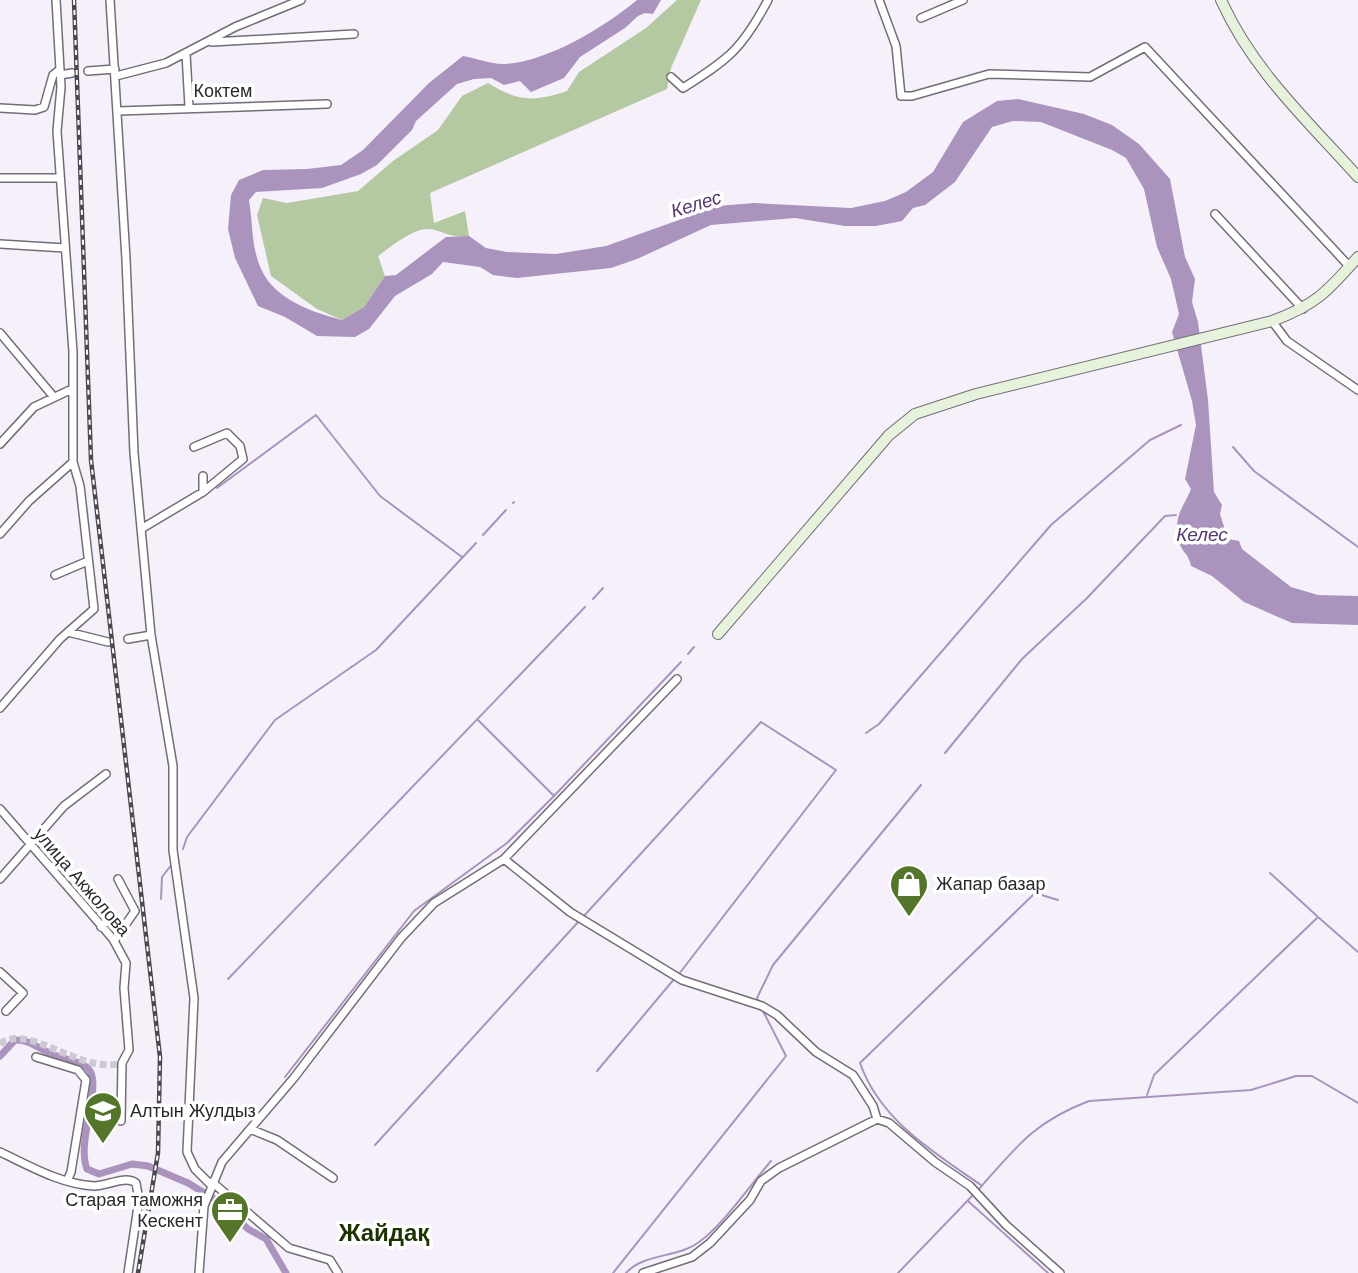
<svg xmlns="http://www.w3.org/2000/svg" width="1358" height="1273" viewBox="0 0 1358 1273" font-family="Helvetica,sans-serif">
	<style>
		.green { fill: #b4c8a1 }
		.water { fill: #aa94bd }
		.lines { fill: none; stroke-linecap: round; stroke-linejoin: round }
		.stream { stroke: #aa94bd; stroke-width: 2 }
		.canal { stroke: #aa94bd; stroke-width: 7 }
		.street-tunnel { stroke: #cdc8d2; stroke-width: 7; stroke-dasharray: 7 3.5; stroke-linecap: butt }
		.street-casing { stroke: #736d77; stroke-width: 10 }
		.secondary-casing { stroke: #736d77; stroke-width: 12 }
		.street { stroke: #fff; stroke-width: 7 }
		.secondary { stroke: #e7f2dc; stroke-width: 10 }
		.rail-casing { stroke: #4b494e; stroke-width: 4.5 }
		.rail { stroke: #fff; stroke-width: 2; stroke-dasharray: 5; stroke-linecap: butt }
		.labels { text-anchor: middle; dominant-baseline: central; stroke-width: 7; stroke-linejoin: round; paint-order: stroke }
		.street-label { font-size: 18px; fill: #2a282c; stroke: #fff }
		.poi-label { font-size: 18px; fill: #2a282c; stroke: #fff; text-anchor: start }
		.water-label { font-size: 19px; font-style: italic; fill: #57386e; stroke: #fff }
		.district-label { font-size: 24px; font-weight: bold; fill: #1e3200; stroke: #fff }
	</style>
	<rect width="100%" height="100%" fill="#f6f0fb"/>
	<!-- green -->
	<path class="green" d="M677,0H701L671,68L667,89L430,193L434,223L465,211L469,236C451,237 451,235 435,230C416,224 393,246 378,256L385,276L364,307L342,320L317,309L271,276L257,215L263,198L287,203L358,191L393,161L438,130L462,96L488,83C519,102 533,102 567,91L579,72L646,28Z"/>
	<!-- water -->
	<path class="water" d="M637,0H661L653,14L645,13L638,16L625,28L580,57L564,78L531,92L520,81L504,85L491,78L474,79L457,84L416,121L412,130L377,165L361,174L322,188L256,192L249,200C252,217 252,240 256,254C265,296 305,310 342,320L364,307L385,276L396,275L446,237L469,236L486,248L507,252L556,254L606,246L718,206L754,203L851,208L885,201L906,192L933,172L963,122L997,101L1018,99L1084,114L1112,125L1139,144L1170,179L1185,257L1195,279L1192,302L1198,322L1208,400L1214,492L1222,505L1220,514L1228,539L1239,541L1242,549L1291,587L1318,595L1358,596V625L1292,623L1244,602L1212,576L1191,566C1189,554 1181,551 1179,542C1174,513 1181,513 1191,489L1185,479L1196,425L1192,401L1172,332L1179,314L1171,279L1157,247L1144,189L1126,158L1112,150L1041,122L1013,121L992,127L955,182L925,205L913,208L902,221L876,226H845L795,218L711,225L637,259L611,268L517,278L493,275L480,267L443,262L432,274L395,296L369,329L355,337L317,336L285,317L258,306L235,258L228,229L231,195L239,180L263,170L307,169L341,165L363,150L429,83L463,56C476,58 493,65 505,64C549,61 603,28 637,0Z"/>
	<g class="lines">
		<!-- stream -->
		<path class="stream" d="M1233,447L1254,471L1358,547
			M217,488L316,415L380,496L462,557
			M513,503L514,502
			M483,535L506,510
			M593,599L603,588
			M688,654L694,647
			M866,733L879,724L1051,525L1150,440L1181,425
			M945,753L1022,659L1087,598L1165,516L1176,515
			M554,796L681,662
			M183,849L187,837L275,720L376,650L476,543
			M1270,873L1317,916
			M161,899L162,877L172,864
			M583,917L761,722L836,770L679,974
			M228,979L585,607
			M759,1003L757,998L773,965L921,785
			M597,1071L675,978
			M285,1077L414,911L507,843L554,796L478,720
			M1147,1095L1154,1075L1318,917L1358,952
			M375,1145L579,921
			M981,1185C933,1152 880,1120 860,1063L1035,893L1058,900
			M979,1189C1017,1146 1034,1122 1089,1101L1251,1090L1296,1076H1312L1358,1103
			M968,1201L1048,1273
			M613,1273L786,1056L763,1011
			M626,1273C644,1253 678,1258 699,1242C723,1225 751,1184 771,1161
			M898,1273L975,1193"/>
		<!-- canal -->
		<path class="canal" d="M0,1056L15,1040C30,1039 40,1050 54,1055C64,1059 77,1061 85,1066C107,1078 75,1139 87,1169L99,1174L132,1164L148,1166L188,1183L221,1203L248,1229L266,1239L286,1273"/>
		<!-- street-tunnel -->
		<path class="street-tunnel" d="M0,1044C30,1022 79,1075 122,1063"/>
		<defs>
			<path id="street" d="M110,0L126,259L134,453L151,635L173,766V850L194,998L187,1152L195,1169L211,1185
				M879,0L896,46L901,96H912L989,74L1090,77L1145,47L1349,266
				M921,18L963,0
				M212,42L354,34
				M186,54L189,106
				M88,71L115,69
				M60,75L72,73
				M116,76L166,63L235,27L301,0
				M671,77L683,88C729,59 742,49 768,0
				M0,108L35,110L44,107L53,75L58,71
				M118,111L327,104
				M0,178H60
				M1215,214L1303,309
				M0,244L65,248
				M1272,321L1287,341L1358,390
				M0,333L53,396
				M0,444L34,407L72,389
				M203,476V491
				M141,529L203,492L243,459L240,446L227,433L194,447
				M0,534L29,501L73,462
				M55,575L88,561
				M68,632L108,642
				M128,639L151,635
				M0,708L60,639L94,609L80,486L73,462V352L57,131L61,87L56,0
				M0,809L113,939L126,963L124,988L129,1050L122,1063L121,1121
				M504,859L570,912L682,980L762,1006L777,1015L816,1052L853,1075L873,1106L877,1119
				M0,879L64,806L106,774
				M101,927L111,917
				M114,941L135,911L118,879
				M0,972L23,993L6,1011
				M36,1057L78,1070L86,1080L71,1172L67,1181
				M250,1129L277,1140L333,1178
				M0,1152C30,1166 60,1184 94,1186C107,1186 125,1175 136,1183L139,1200L128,1273
				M212,1182L289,1248L330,1260L338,1273
				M199,1273L204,1206L222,1162L293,1079L401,938L434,903L504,859L677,679
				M643,1273L692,1257L710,1243L750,1200L761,1181L779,1168L877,1119L889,1123L935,1162L970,1186L1006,1225L1060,1273"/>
			<path id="secondary" d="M1221,0C1253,71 1307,120 1358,177
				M718,634L889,435L915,414L976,394L1272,321C1316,305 1328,291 1358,257"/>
		</defs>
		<!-- street casing -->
		<use href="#street" class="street-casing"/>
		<!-- secondary casing -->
		<use href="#secondary" class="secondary-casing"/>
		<!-- street -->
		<use href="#street" class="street"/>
		<!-- secondary -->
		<use href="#secondary" class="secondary"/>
		<defs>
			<path id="rail" d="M74,0L91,460L160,1057L158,1153L138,1273"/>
		</defs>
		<!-- rail casing -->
		<use href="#rail" class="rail-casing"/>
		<!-- rail -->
		<use href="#rail" class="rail"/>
	</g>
	<!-- icons -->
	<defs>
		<symbol id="shop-pin" viewBox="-11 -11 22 30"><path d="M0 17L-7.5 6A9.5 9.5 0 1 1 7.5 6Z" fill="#55752b" stroke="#fff"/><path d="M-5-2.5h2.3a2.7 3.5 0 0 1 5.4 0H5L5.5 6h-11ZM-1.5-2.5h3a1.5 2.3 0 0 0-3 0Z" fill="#fff"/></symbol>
		<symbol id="school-pin" viewBox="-11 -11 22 30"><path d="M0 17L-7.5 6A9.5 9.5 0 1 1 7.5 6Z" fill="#55752b" stroke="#fff"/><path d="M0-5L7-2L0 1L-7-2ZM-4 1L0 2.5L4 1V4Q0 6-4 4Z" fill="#fff"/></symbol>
		<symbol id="office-pin" viewBox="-11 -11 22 30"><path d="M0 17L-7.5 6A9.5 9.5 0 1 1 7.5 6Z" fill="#55752b" stroke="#fff"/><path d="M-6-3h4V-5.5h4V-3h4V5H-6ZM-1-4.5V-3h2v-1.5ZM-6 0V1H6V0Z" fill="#fff"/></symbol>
	</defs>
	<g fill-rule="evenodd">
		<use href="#shop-pin" x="887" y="862" width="44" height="60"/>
		<use href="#school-pin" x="81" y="1089" width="44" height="60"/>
		<use href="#office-pin" x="208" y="1188" width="44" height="60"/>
	</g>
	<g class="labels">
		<!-- street labels -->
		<g class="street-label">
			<text x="223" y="91">Коктем</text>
			<text transform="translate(82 882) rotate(49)">улица Акжолова</text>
		</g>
		<!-- poi labels -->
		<g class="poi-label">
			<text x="936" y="884">Жапар базар</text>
			<text x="130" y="1111">Алтын Жулдыз</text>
			<text x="203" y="1200" text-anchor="end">Старая таможня<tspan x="203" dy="21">Кескент</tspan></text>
		</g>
		<!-- water labels -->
		<g class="water-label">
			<text transform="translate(696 204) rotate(-17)">Келес</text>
			<text x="1202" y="534">Келес</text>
		</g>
		<!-- district labels -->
		<g class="district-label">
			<text x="384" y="1232">Жайдақ</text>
		</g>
	</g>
</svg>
